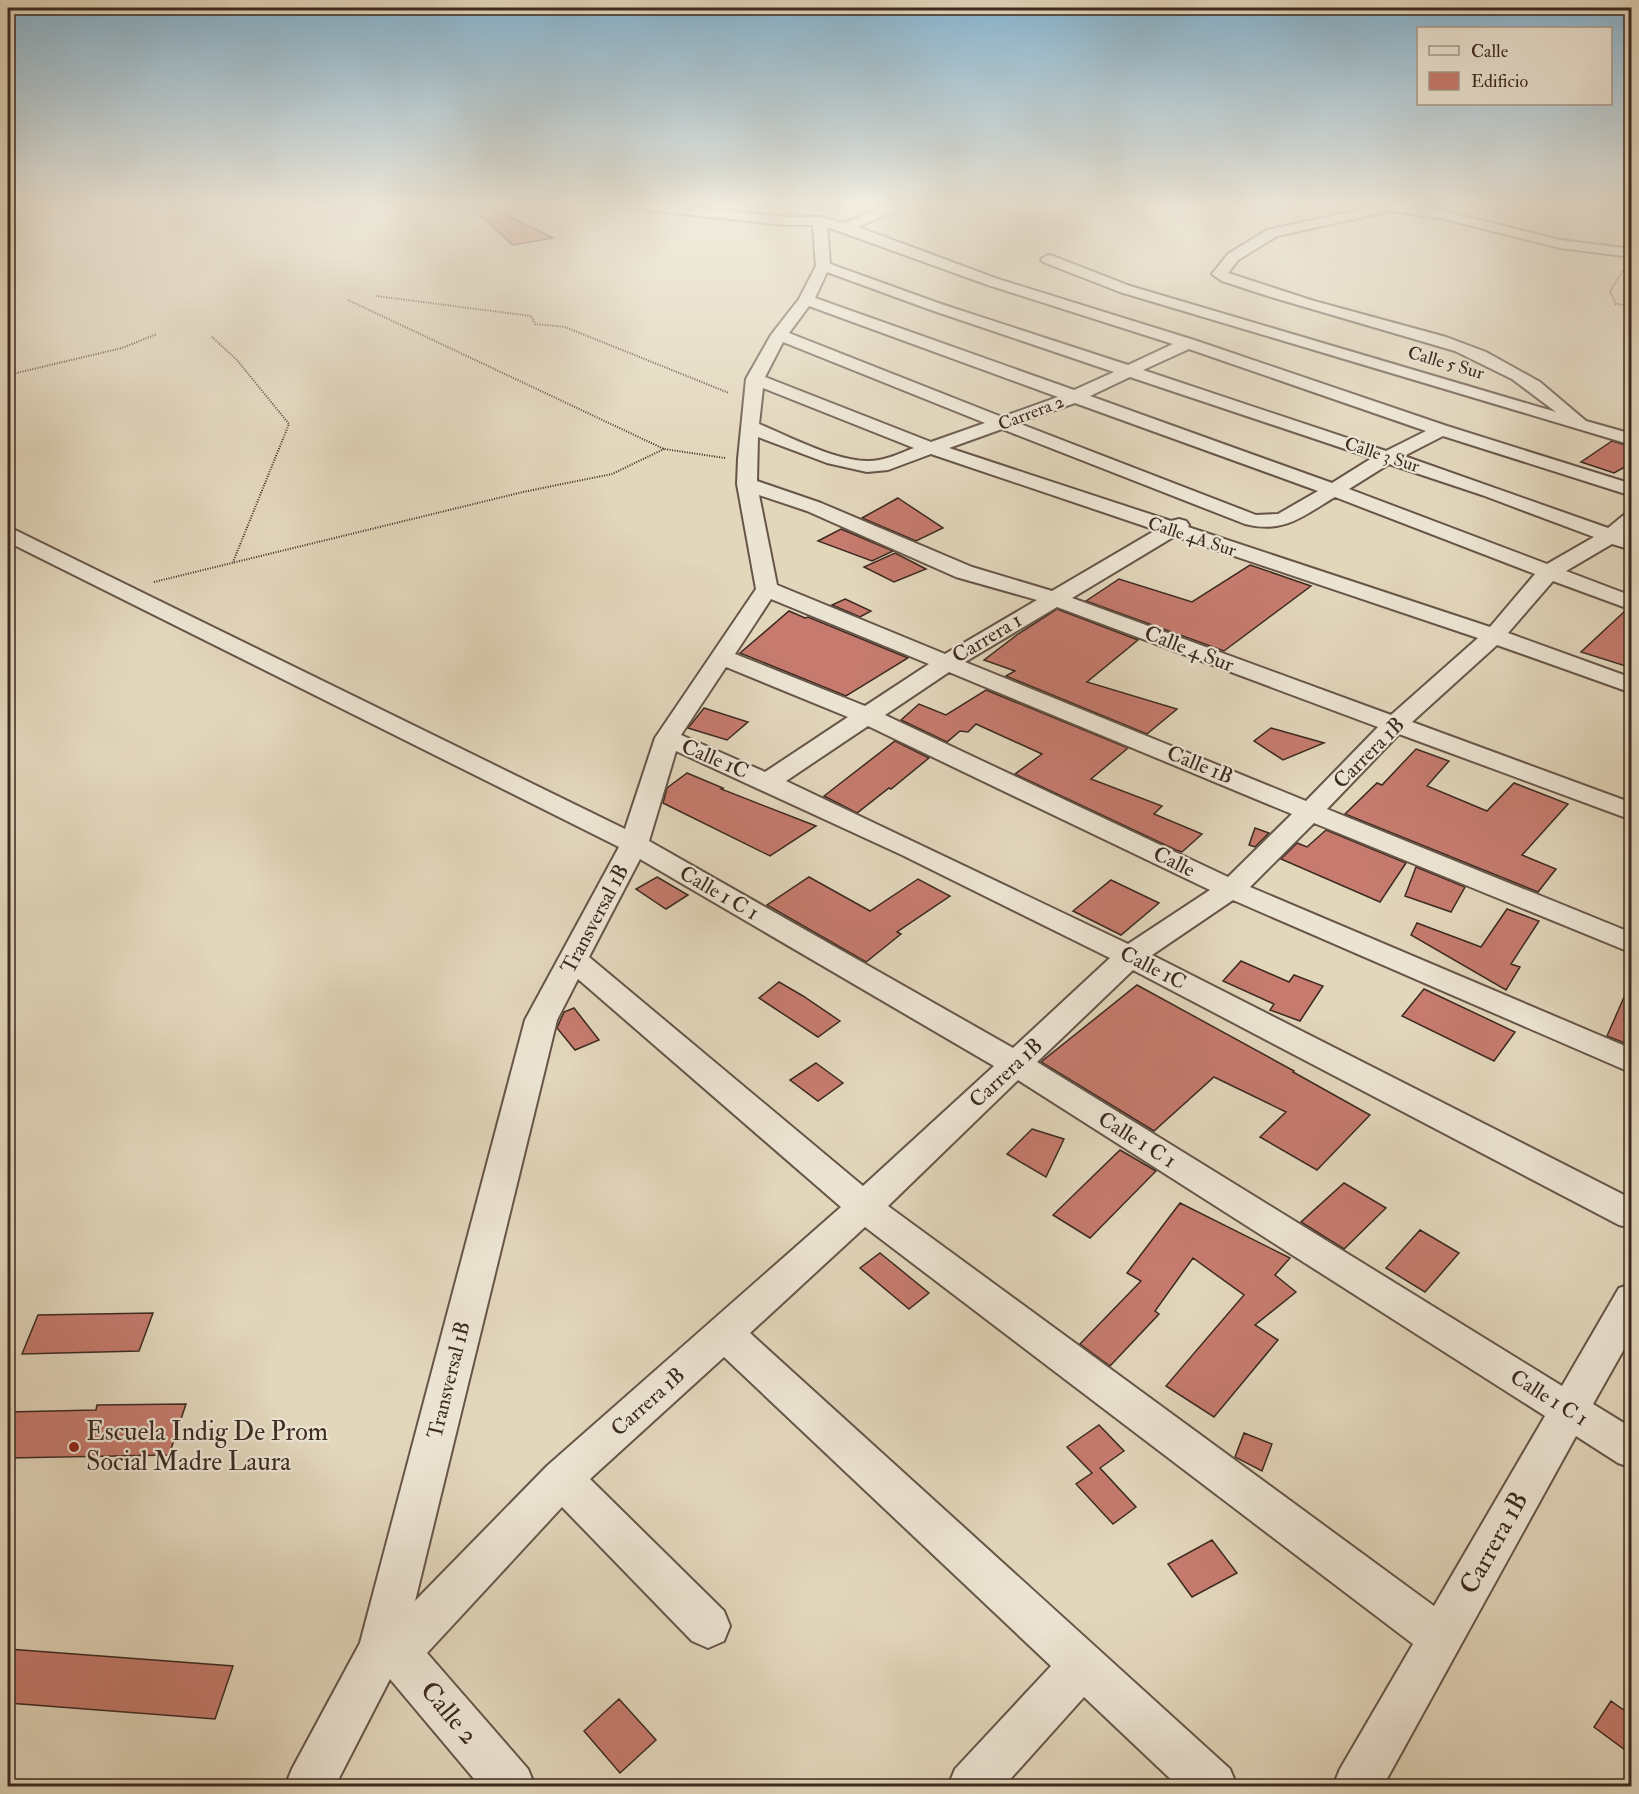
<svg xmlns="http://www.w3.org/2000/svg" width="1639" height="1794" viewBox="0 0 1639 1794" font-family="'IM FELL Double Pica',serif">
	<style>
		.building { fill: #c67b6e; stroke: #3c2a21; stroke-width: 1.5 }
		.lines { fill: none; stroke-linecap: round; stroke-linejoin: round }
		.street-casing { stroke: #665548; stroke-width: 4 }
		.path { stroke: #3c2a21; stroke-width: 2; stroke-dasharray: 1 1.5; stroke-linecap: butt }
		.street { fill: #ece4d3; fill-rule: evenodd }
		.poi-dot { fill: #8f2418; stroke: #ece4d3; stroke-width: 2 }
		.labels { text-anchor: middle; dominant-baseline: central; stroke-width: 4.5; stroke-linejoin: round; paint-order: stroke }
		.far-street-label { font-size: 18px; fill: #3c2a21; stroke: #ece4d3 }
		.street-label { font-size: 21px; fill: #3c2a21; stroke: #ece4d3 }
		.near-poi-label { font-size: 26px; fill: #3c2a21; stroke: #ece4d3; text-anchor: start }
		.near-street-label { font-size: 26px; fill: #3c2a21; stroke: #ece4d3 }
	</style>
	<rect width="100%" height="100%" fill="#e2d6bb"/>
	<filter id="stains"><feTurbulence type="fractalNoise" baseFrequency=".00333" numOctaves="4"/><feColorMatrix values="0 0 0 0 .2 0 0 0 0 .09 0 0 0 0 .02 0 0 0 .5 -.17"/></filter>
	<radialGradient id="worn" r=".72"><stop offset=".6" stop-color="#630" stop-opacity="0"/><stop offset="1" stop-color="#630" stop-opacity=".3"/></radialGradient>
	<!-- building -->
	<path class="building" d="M466,203H483L553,238L513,245Z
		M1612,441L1632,447V463L1614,473L1581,462Z
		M898,498L943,528L916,541L862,518Z
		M841,529L893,551L872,561L818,541Z
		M895,553L926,569L894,582L864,567Z
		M1250,565L1311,586L1224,651L1086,601L1119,579L1192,602Z
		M845,599L871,611L860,617L832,605Z
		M1057,609L1138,640L1087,682L1177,709L1147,734L1006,676L1015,671L984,660L1018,634Z
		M1626,610L1632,612V668L1581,652Z
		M789,611L805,618L808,617L908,658L846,696L740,653Z
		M986,690L1128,748L1091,779L1162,806L1154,814L1202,834L1182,852L1176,850L1015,774L1042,754L976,724L968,732L960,731L947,742L901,720L919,704L946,715Z
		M704,708L748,722L727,740L688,728Z
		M1271,728L1324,743L1283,760L1254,741Z
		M895,741L929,758L891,789L889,788L857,813L824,796Z
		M1416,749L1449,761L1427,786L1487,811L1514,783L1568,804L1522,855L1556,869L1538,892L1345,814L1377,783L1382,785Z
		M687,773L723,788L721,789L816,826L770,856L663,803L667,788Z
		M1255,828L1269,833L1255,847L1249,845Z
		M1326,830L1406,863L1380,902L1281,859L1297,843L1307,847Z
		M1416,867L1465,887L1451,912L1405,896Z
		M657,877L688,895L666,909L636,889Z
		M809,877L870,911L918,879L950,896L897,932L901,934L866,962L767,905Z
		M1111,880L1159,903L1121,935L1073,911Z
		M1507,909L1539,921L1511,964L1520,967L1506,990L1411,935L1417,923L1481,947Z
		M1241,961L1289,982L1294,975L1323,986L1300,1021L1270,1010L1274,1004L1223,981Z
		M1632,979V1046L1607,1036Z
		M779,982L803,996L840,1021L818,1037L759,998Z
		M1137,985L1294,1071L1293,1072L1370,1115L1317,1170L1260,1137L1286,1112L1214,1077L1154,1131L1041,1062Z
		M1424,989L1515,1032L1494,1061L1402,1016Z
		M574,1008L599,1040L575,1050L557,1028L564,1012Z
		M816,1063L843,1083L818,1101L790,1080Z
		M1032,1129L1064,1139L1046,1177L1007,1154Z
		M1120,1150L1156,1171L1090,1238L1053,1215Z
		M1344,1183L1386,1208L1344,1249L1301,1222Z
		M1180,1203L1290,1258L1275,1275L1296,1292L1255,1325L1278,1340L1214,1417L1166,1386L1244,1295L1193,1258L1155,1311L1159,1314L1110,1366L1080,1344L1141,1281L1127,1273Z
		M1420,1230L1459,1253L1425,1292L1386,1268Z
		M880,1253L929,1293L909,1309L860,1268Z
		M153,1313L139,1351L22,1354L38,1315Z
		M186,1404L169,1455L8,1458V1412L96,1410L97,1405Z
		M1099,1425L1124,1451L1100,1468L1136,1507L1113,1524L1076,1484L1092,1473L1067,1447Z
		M1244,1433L1272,1444L1262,1471L1235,1457Z
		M1212,1540L1237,1573L1192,1597L1168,1564Z
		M8,1649L233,1666L215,1719L8,1703Z
		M619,1699L656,1740L620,1773L584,1731Z
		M1611,1701L1632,1716V1755L1594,1727Z"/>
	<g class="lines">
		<defs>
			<path id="street" d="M611,203H652L785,217H820L845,223L891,203H907L906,206L858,227L998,279L1194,340L1447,426L1632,484V496L1443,436L1404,456L1608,528L1625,514L1632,512V529L1625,534L1632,537V550L1612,544L1566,571L1632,596V610L1553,581L1508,633L1632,678V693L1497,645L1412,722L1632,803V820L1399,734L1327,809L1632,933V953L1314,823L1250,887L1632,1049V1073L1233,900L1152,955L1632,1199V1228L1619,1225L1133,970L1037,1062L1562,1386L1619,1288L1632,1284V1335L1593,1404L1632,1428V1468L1618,1463L1576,1436L1383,1786H1333L1340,1769L1413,1644L865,1227L750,1333L1230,1769L1237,1786H1178L1084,1697L1004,1786H948L955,1769L1051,1666L724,1357L590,1479L724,1611L730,1626L724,1641L708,1648L692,1641L562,1507L427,1653L528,1769L535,1786H480L390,1679L335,1786H285L292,1769L360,1643L525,1020L619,847L8,542V528L15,530L625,829L655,738L756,589L737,484L738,459L746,379L771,335L799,299L816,266L813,225H785L618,207ZM827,227L988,285L1173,344L1128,365L941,304L830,264ZM827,272L931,310L1114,372L1074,390L815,298ZM809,306L1058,397L1002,417L789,333ZM783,342L985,423L931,442L765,377ZM1189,349L1426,431L1386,451L1143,370ZM1130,377L1372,458L1332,483L1090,396ZM763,388L914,448C903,452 891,458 879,460C846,467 791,437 759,424ZM1075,403L1318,491L1278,514L1256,515L1018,423ZM1002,429L1245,524C1284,534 1303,516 1335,497L1535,574L1490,627L1188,527L1189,525L1186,521L1179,519L1171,521L949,448ZM758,437L827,463L867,472L888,470L931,454L1156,530L1052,591L972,567L821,503L757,481ZM1389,464L1482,495L1594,537L1547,564L1349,489ZM759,495L807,511L956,577L1037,600L945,654L777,585ZM1175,536L1478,638L1391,715L1072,598ZM771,599L929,664L865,706L735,654ZM1057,607L1378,727L1306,801L965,662ZM726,667L848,717L765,772L681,735ZM949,672L1292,814L1228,877L885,715ZM868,726L1210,890L1128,944L786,781ZM676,751L902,855L1110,958L1013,1048L649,841ZM640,859L994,1066L863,1186L589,957ZM578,979L841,1207L547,1466L415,1601L557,1020ZM1018,1080L1545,1416L1434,1606L888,1206Z
				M1390,203L1440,210L1560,240L1632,249V257L1560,248L1440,218L1390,211L1277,236L1238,260L1228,273L1314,301L1446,337L1486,352L1540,382L1586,421L1632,434V445L1120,292L1043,262L1041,259L1048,255L1053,256L1130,286L1556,412L1512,379L1455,351L1271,297L1222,281L1212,274L1228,254L1267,230Z"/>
		</defs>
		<!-- street casing -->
		<use href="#street" class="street-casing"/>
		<!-- path -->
		<path class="path" d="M1230,203L1270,213
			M1623,271L1610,291L1616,304L1632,306
			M376,296L531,316L535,324L565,327L729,393
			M348,300L664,449L725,458
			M212,337L237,360L289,424L233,562
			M8,375L122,348L157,334
			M154,582L523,492L612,474L664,449"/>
		<!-- street -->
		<use href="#street" class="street"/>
	</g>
	<!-- sky -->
	<linearGradient id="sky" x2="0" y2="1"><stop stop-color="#87b6d3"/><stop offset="0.45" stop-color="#f2ede0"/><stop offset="1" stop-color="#f2ede0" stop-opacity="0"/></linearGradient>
	<rect width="1639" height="454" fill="url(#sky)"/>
	<!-- markers -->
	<circle class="poi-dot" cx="74" cy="1447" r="6"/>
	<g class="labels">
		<!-- far-street labels -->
		<g class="far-street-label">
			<text transform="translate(1446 363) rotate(16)">Calle 5 Sur</text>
			<text transform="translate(1031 413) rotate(-21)">Carrera 2</text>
			<text transform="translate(1382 455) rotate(18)">Calle 3 Sur</text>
			<text transform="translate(1192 537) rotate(18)">Calle 4A Sur</text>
		</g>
		<!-- street labels -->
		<g class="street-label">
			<text transform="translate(987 638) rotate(-31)">Carrera 1</text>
			<text transform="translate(1189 649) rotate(21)">Calle 4 Sur</text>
			<text transform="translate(1369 753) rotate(-45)">Carrera 1B</text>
			<text transform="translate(715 759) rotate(23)">Calle 1C</text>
			<text transform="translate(1200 765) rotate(22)">Calle 1B</text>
			<text transform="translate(1174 862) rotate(26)">Calle</text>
			<text transform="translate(719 893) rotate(30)">Calle 1 C 1</text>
			<text transform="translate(595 919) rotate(-62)">Transversal 1B</text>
			<text transform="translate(1153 968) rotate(27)">Calle 1C</text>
			<text transform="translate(1006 1073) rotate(-43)">Carrera 1B</text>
			<text transform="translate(1137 1140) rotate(32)">Calle 1 C 1</text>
			<text transform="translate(449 1380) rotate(-76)">Transversal 1B</text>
			<text transform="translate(1549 1398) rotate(32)">Calle 1 C 1</text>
			<text transform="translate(648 1402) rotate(-42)">Carrera 1B</text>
		</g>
		<!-- near-poi labels -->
		<g class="near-poi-label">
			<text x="86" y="1432">Escuela Indig De Prom<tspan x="86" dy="30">Social Madre Laura</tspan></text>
		</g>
		<!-- near-street labels -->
		<g class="near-street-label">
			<text transform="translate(1494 1543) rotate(-61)">Carrera 1B</text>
			<text transform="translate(449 1713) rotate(50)">Calle 2</text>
		</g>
	</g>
	<!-- margin -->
	<rect width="1639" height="1794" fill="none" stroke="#e2d6bb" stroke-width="30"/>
	<rect x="9" y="9" width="1621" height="1776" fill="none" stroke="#3c2a21" stroke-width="3"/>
	<rect x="15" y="15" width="1609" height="1764" fill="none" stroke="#3c2a21" stroke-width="1.5"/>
	<!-- legend -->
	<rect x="1417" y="27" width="195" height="78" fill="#ece4d3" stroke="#a69a8c" stroke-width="1.5"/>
	<rect x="1429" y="46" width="30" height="9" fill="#ece4d3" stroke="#a69a8c" stroke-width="1.5"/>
	<text x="1471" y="57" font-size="18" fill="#3c2a21">Calle</text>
	<rect x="1429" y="72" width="30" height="18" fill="#c67b6e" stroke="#a69a8c" stroke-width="1.5"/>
	<text x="1471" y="87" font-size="18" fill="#3c2a21">Edificio</text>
	<rect width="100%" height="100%" filter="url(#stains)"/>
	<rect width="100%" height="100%" fill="url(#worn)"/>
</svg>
